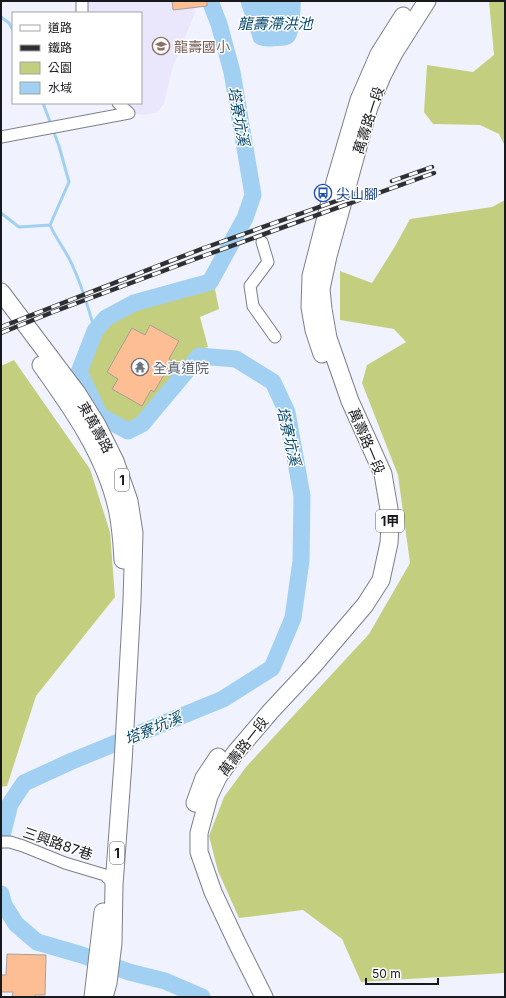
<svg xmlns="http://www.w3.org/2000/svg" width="506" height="998" viewBox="0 0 506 998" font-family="Inter,'Noto Sans TC',sans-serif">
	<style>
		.education { fill: #eae6fc }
		.green { fill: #c3cf7e }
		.water { fill: #a2d0f2 }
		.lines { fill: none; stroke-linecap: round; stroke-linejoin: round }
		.stream { stroke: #a2d0f2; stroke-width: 3 }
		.river { stroke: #a2d0f2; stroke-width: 17 }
		.building { fill: #fdbe94; stroke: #a99f99 }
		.street-casing { stroke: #7d7f89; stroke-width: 13 }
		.primary-casing { stroke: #7d7f89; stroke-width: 19 }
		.street { stroke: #fff; stroke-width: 11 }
		.primary { stroke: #fff; stroke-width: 17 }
		.rail-casing { stroke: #2e3034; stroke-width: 4.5 }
		.rail { stroke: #fff; stroke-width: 3; stroke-dasharray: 9; stroke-linecap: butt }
		.labels { text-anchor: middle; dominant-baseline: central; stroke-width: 3; stroke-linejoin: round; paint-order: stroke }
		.shield { fill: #fff; stroke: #5d5e61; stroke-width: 1 }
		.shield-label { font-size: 13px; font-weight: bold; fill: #18191d }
		.education-label { font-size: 14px; fill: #785e54; stroke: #fff; text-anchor: start }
		.street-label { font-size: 14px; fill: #18191d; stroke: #fff }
		.transit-label { font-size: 14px; fill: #164399; stroke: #fff; text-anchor: start }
		.worship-label { font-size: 14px; fill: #5b616d; stroke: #fff; text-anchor: start }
		.water-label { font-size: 15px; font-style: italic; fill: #084a6f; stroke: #fff }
	</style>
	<rect width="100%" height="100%" fill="#f0f3fe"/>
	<!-- education -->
	<path class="education" d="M86,1H194L195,13L173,66L164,103L158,112L144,115L136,114L124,103H141V13H86Z"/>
	<!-- green -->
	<path class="green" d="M489,1H505V146L499,134L480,125L433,124L424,112L427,65L473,72L494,55Z
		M505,200V973L361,982L342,939L303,910L239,918L218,871L209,836L224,797L246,767L369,634L410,563L398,475L362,383L367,365L406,342L394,329L340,320V271L372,283L394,248L410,219L492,207Z
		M214,284L219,309L200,317L208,347L196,351L141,416L127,425L104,414L84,375L97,339L106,325L134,307Z
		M14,360L90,469L110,532L115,597L36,696L7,786L1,787V366Z"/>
	<!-- water -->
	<path class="water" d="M240,1H301C300,12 301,40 290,44C285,46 280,46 275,46C267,47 260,47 254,42Z"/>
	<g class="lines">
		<!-- stream -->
		<path class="stream" d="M1,17L9,23L13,30
			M43,103L59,146L69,182L50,225C57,241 68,253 74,269C83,289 89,310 95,331
			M1,213L19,227L50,225"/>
		<!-- river -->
		<path class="river" d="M1,840L10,804L24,783L72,761L223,699L272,668L293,618L301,561L302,496L287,412L273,382L236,359L199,356L142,424L128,431L100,416L79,372L95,331L106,318L134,303L210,282L245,218L253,195L232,72L219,24L210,1
			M1,894L4,905L16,924L37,942L82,955L129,972L165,981L202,997"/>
	</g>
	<!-- building -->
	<path class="building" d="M172,1H207V6L173,10Z
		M150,325L179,341L169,359L172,361L154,392L151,390L142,406L112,389L118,379L107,372L132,328L145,335Z
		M7,954L46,955L45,995H35V997H12L13,992H1V975H6Z"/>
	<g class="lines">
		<defs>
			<path id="street" d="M82,1V13
				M118,103L129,113
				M1,137L129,113
				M262,242L268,262L250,286L253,306L275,337
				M1,842H10L23,846L65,863L105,875L114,885"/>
			<path id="primary" d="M1,292L77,393L97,425L115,461L129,501L134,533L132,601L123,763L114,885L113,943L108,983L104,997
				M322,354L314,330L310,307L311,276L335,182L359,100L379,54L403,16
				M41,365C72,408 105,455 117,508C121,525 122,543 123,560
				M195,803L204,778L218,757
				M93,997L103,912
				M264,997L236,941L213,892L199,852V833L209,796L218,777L236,752L271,711L312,667L365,605L381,580L389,543L390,526L389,509L383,474L350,401L328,338L323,309L321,289L328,256L369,107L383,74L394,53L427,1"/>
		</defs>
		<!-- street casing -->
		<use href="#street" class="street-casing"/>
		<!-- primary casing -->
		<use href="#primary" class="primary-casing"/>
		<!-- street -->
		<use href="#street" class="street"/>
		<!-- primary -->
		<use href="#primary" class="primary"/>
		<defs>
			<path id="rail" d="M392,181L432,167
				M1,327L204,248L356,194
				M1,333L53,312L206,255L434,173"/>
		</defs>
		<!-- rail casing -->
		<use href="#rail" class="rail-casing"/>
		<!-- rail -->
		<use href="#rail" class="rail"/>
	</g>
	<!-- icons -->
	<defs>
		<symbol id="school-ring" viewBox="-11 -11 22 22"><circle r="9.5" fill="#fff" stroke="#8d6e63" stroke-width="1.5"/><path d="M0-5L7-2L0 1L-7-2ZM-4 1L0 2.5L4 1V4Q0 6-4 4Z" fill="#8d6e63"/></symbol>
		<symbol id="bus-ring" viewBox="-11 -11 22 22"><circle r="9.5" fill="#fff" stroke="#1a4fb4" stroke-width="1.5"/><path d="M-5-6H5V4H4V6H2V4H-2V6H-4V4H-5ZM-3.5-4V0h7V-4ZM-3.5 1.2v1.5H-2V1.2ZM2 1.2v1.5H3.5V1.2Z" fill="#1a4fb4"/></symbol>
		<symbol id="temple-ring" viewBox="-11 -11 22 22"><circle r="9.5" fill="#fff" stroke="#6b7280" stroke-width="1.5"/><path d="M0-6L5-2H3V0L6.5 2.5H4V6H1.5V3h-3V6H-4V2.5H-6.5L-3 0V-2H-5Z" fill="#6b7280"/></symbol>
	</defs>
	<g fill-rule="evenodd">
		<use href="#school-ring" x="151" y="36" width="20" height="20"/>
		<use href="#bus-ring" x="313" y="183" width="20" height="20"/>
		<use href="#temple-ring" x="130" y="357" width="20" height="20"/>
	</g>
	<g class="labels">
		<!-- shield labels -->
		<g class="shield">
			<rect x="115" y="469" width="14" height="22" rx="3"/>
			<rect x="376" y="510" width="28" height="22" rx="3"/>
			<rect x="110" y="842" width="14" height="22" rx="3"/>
		</g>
		<g class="shield-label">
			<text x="122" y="480">1</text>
			<text x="390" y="521">1甲</text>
			<text x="117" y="853">1</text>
		</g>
		<!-- education labels -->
		<g class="education-label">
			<text x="174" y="46">龍壽國小</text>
		</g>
		<!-- street labels -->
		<g class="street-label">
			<text transform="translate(368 120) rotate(-72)">萬壽路一段</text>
			<text transform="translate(96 427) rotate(61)">東萬壽路</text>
			<text transform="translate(367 441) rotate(67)">萬壽路一段</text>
			<text transform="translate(243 746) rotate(-52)">萬壽路一段</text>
			<text transform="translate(58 843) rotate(19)">三興路87巷</text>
		</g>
		<!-- transit labels -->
		<g class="transit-label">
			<text x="336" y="193">尖山腳</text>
		</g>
		<!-- worship labels -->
		<g class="worship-label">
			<text x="153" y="367">全真道院</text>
		</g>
		<!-- water labels -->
		<g class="water-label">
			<text x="275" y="23">龍壽滯洪池</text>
			<text transform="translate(239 116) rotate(80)">塔寮坑溪</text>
			<text transform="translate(289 436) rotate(77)">塔寮坑溪</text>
			<text transform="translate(153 728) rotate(-23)">塔寮坑溪</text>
		</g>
	</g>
	<!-- border -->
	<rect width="506" height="998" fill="none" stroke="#18191d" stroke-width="4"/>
	<!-- legend -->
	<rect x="12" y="12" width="130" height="92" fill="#ffffff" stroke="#a3a3a5"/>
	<rect x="20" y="25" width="20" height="6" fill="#ffffff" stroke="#a3a3a5"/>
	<text x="48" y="32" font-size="12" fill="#18191d">道路</text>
	<rect x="20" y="45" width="20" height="6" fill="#2e3034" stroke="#a3a3a5"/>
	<text x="48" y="52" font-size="12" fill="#18191d">鐵路</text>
	<rect x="20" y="62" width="20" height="12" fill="#c3cf7e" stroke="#a3a3a5"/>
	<text x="48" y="72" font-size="12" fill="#18191d">公園</text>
	<rect x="20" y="82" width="20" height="12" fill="#a2d0f2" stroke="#a3a3a5"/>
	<text x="48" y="92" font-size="12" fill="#18191d">水域</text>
	<!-- scale -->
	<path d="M366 978v6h72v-6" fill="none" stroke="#18191d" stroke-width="2"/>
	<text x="372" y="978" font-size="12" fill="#18191d" stroke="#ffffff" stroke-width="3" paint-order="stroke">50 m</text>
</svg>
